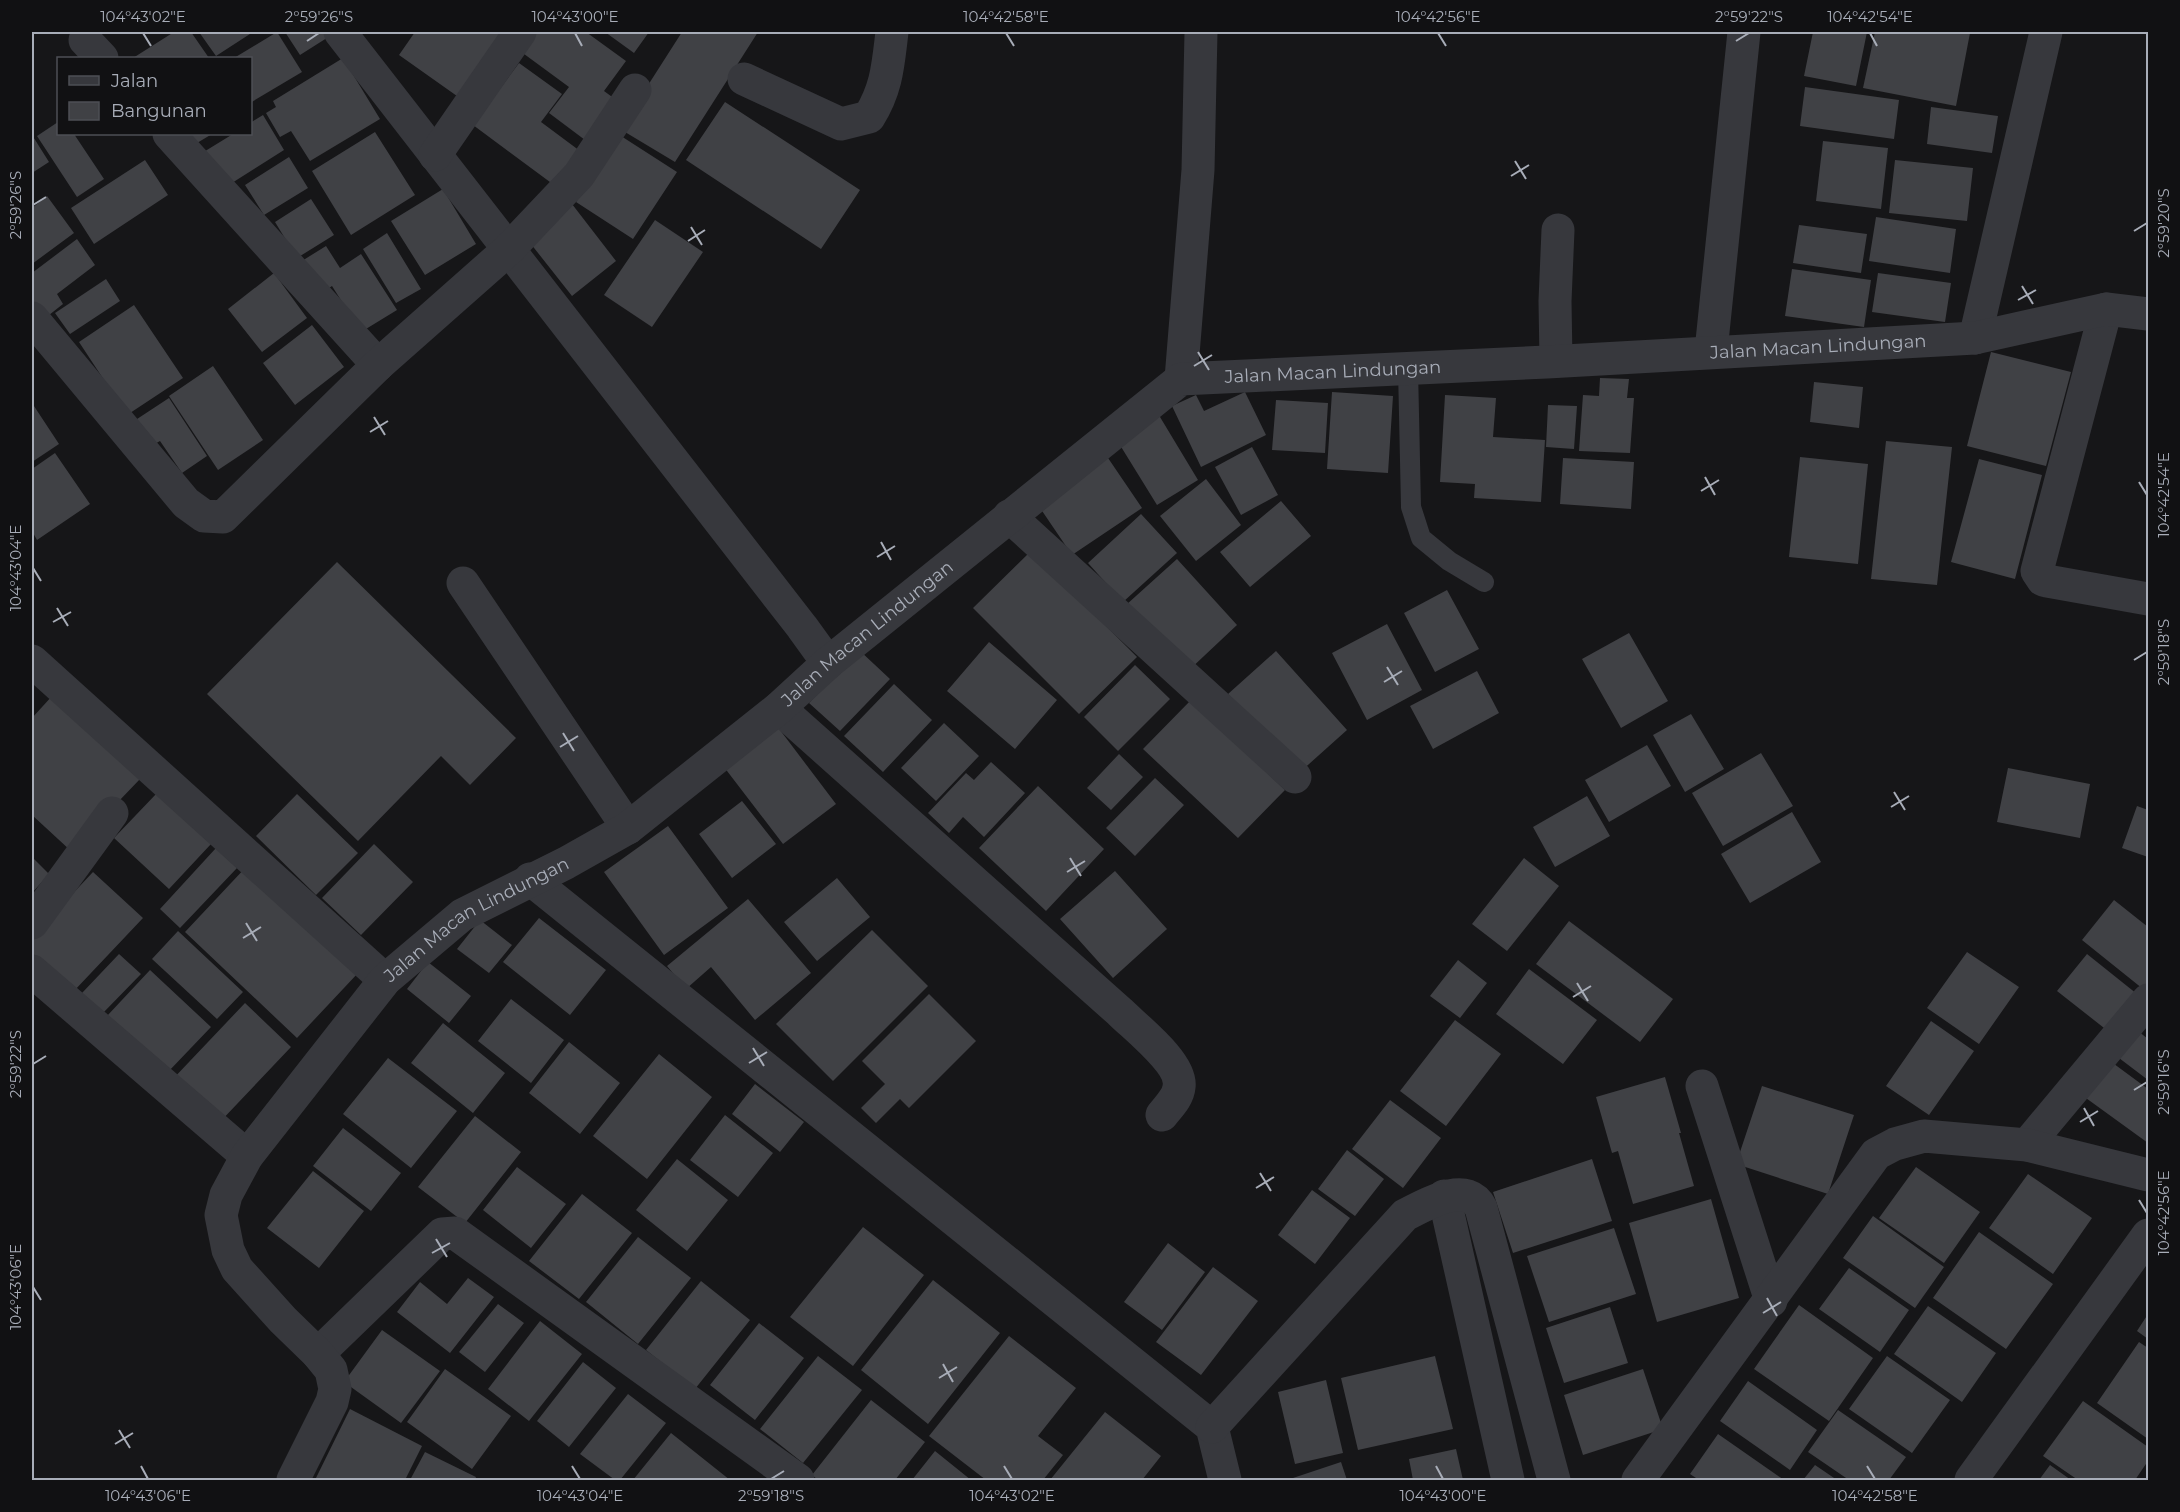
<svg xmlns="http://www.w3.org/2000/svg" width="2180" height="1512" viewBox="0 0 2180 1512" font-family="Montserrat,sans-serif">
	<style>
		.building { fill: #404145 }
		.lines { fill: none; stroke-linecap: round; stroke-linejoin: round }
		.lane { stroke: #37383d; stroke-width: 20 }
		.street { stroke: #37383d; stroke-width: 33 }
		.ticks { fill: none; stroke: #a8adb8; stroke-width: 2 }
		.labels { text-anchor: middle; dominant-baseline: central; stroke-width: 5; stroke-linejoin: round; paint-order: stroke }
		.street-label { font-size: 18px; fill: #a8adb8; stroke: #111113 }
		.neatline { fill: none; stroke: #a8adb8; stroke-width: 2 }
		.ticks-label { font-size: 15px; text-anchor: middle; fill: #a8adb8 }
	</style>
	<rect width="100%" height="100%" fill="#161618"/>
	<!-- building -->
	<path class="building" d="M174,32H191L209,58H133Z
		M199,32H253L216,56Z
		M277,32L302,72L250,103V58H234Z
		M285,32H327L330,36L300,55Z
		M415,32H514L464,101L399,55Z
		M534,32H586L626,61L604,91L619,102L589,143L549,113L569,87L520,51Z
		M605,32H649L634,53Z
		M682,32H758L675,162L620,129Z
		M1813,32H1867L1856,86L1804,76Z
		M1875,32H1961L1970,33L1956,106L1863,88Z
		M343,58L380,119L310,161L291,131L280,137L266,113L276,107L273,101Z
		M519,63L562,94L541,122L580,151L554,185L473,125Z
		M1805,87L1899,100L1894,139L1800,126Z
		M725,102L860,190L821,249L686,160Z
		M1931,107L1998,116L1992,153L1927,144Z
		M263,115L284,150L224,188L202,153L233,134H250V123Z
		M58,122V134H74L104,179L77,197L37,136Z
		M375,132L415,195L351,235L312,171Z
		M185,134H212L192,146Z
		M32,135L49,162L32,173Z
		M621,136L677,172L633,239L576,202Z
		M1823,141L1888,148L1881,209L1816,201Z
		M289,157L308,188L264,215L245,185Z
		M145,160L168,195L94,244L71,208Z
		M1895,160L1973,168L1967,221L1889,213Z
		M443,189L476,244L425,275L391,221Z
		M47,196L74,233L32,264V208Z
		M311,199L334,235L297,258L275,222Z
		M572,204L616,261L572,296L527,239Z
		M1876,217L1956,229L1950,273L1869,261Z
		M655,220L703,252L652,327L604,295Z
		M1799,225L1867,234L1861,273L1793,263Z
		M387,233L421,289L396,303L363,249Z
		M77,239L95,265L57,294L63,304L44,319L32,302V273Z
		M326,246L340,268L361,254L397,310L361,332L332,286L317,296L297,264Z
		M1792,269L1871,280L1864,327L1785,316Z
		M274,273L307,318L262,352L228,309Z
		M1878,273L1951,283L1945,322L1872,312Z
		M106,279L120,301L70,334L55,313Z
		M134,305L183,378L127,415L79,342Z
		M312,325L344,367L295,405L263,363Z
		M1991,352L2071,372L2046,466L1967,446Z
		M213,366L263,440L218,470L169,396Z
		M1600,378L1629,379L1627,398H1634L1630,453L1579,451L1583,395L1599,396Z
		M1814,382L1863,387L1859,428L1810,422Z
		M1245,392L1266,435L1201,467L1172,406L1196,395L1204,411Z
		M1332,392L1393,396L1388,473L1327,469Z
		M1445,395L1496,398L1493,437L1545,440L1541,502L1474,498L1475,484L1440,482Z
		M169,398L207,456L182,473L160,441L151,446L134,421Z
		M1276,400L1328,403L1325,453L1272,450Z
		M32,403L59,444L32,462Z
		M1548,405L1577,406L1574,449L1546,447Z
		M1157,412L1198,480L1157,505L1115,437Z
		M1886,441L1952,447L1937,585L1871,579Z
		M1252,447L1278,495L1241,515L1215,467Z
		M55,453L90,504L37,540L32,531V469Z
		M1106,455L1142,508L1072,555L1036,502Z
		M1800,457L1868,464L1858,564L1789,557Z
		M1563,458L1634,462L1631,509L1560,504Z
		M1979,459L2042,475L2015,579L1951,562Z
		M1206,479L1241,525L1196,561L1160,516Z
		M1281,501L1311,536L1250,587L1220,552Z
		M1141,514L1177,553L1123,602L1088,563Z
		M1031,551L1137,657L1079,714L973,608Z
		M1177,559L1237,625L1187,672L1126,605Z
		M337,562L516,738L470,785L441,756L358,841L207,694Z
		M1447,590L1479,649L1435,672L1404,613Z
		M1387,624L1422,690L1367,720L1332,653Z
		M1629,633L1668,701L1621,728L1582,659Z
		M989,642L1057,700L1015,749L947,691Z
		M859,650L890,679L840,731L809,703Z
		M1276,651L1347,730L1299,773L1228,694Z
		M1135,665L1170,699L1118,751L1084,717Z
		M1477,671L1499,713L1433,749L1410,706Z
		M894,684L932,720L883,772L844,736Z
		M53,695L141,778L71,851L32,815V718Z
		M1191,700L1285,790L1238,838L1143,749Z
		M1691,714L1724,769L1685,792L1653,735Z
		M944,723L979,756L936,801L901,768Z
		M777,726L836,804L783,844L724,767Z
		M1647,745L1671,786L1609,822L1585,780Z
		M1761,753L1793,806L1723,846L1692,793Z
		M1119,754L1143,777L1111,810L1087,788Z
		M991,762L1025,793L984,837L963,817L949,833L928,813L966,773L974,780Z
		M2008,768L2090,784L2080,838L1997,822Z
		M1155,778L1184,805L1135,856L1106,828Z
		M1038,786L1104,849L1046,911L979,848Z
		M157,793L211,844L169,889L114,838Z
		M297,794L358,853L316,895L256,836Z
		M1587,796L1610,836L1555,867L1533,827Z
		M742,801L776,844L732,878L699,834Z
		M2137,806L2148,810V857L2122,848Z
		M1792,812L1821,862L1750,903L1721,854Z
		M668,826L728,908L664,955L604,872Z
		M374,844L413,882L361,935L322,898Z
		M216,848L237,868L180,928L160,909Z
		M32,857L49,874L32,893Z
		M1524,858L1559,886L1507,951L1472,924Z
		M247,866L359,972L297,1038L185,932Z
		M1115,871L1167,929L1113,978L1060,919Z
		M93,872L143,918L73,992L32,953V937Z
		M837,878L870,917L817,961L784,922Z
		M748,899L811,973L755,1020L711,967L686,989L667,966Z
		M2114,900L2148,927V993L2082,940Z
		M539,918L606,970L570,1015L503,962Z
		M480,920L512,945L489,973L457,949Z
		M1569,921L1673,999L1640,1042L1536,964Z
		M872,930L928,986L833,1081L776,1024Z
		M178,931L243,992L217,1019L152,959Z
		M1967,952L2019,987L1979,1044L1927,1008Z
		M119,954L141,974L103,1013L82,993Z
		M2087,954L2142,998L2113,1035L2057,991Z
		M1458,960L1487,983L1460,1018L1430,996Z
		M428,962L471,996L449,1023L407,989Z
		M1529,969L1597,1020L1563,1064L1496,1014Z
		M150,970L211,1027L168,1072L107,1016Z
		M929,994L976,1041L909,1108L900,1099L876,1123L861,1108L885,1084L862,1061Z
		M511,999L564,1040L531,1083L478,1041Z
		M245,1003L291,1047L218,1124L171,1081Z
		M1455,1020L1501,1054L1446,1126L1400,1091Z
		M1931,1021L1974,1051L1929,1115L1886,1086Z
		M443,1023L505,1073L473,1113L411,1063Z
		M2138,1031L2148,1039V1080L2119,1058Z
		M569,1042L620,1083L580,1134L529,1093Z
		M659,1054L712,1097L647,1179L593,1136Z
		M388,1058L457,1111L411,1168L343,1114Z
		M2106,1058L2148,1089V1143L2079,1093Z
		M1665,1077L1681,1133H1679L1694,1186L1633,1204L1618,1151L1612,1153L1596,1097Z
		M755,1084L804,1122L780,1152L732,1114Z
		M1762,1086L1854,1115L1828,1194L1736,1164Z
		M1390,1100L1441,1138L1403,1188L1352,1149Z
		M725,1115L773,1153L738,1197L690,1160Z
		M475,1116L521,1152L465,1223L418,1187Z
		M343,1128L401,1173L371,1211L313,1166Z
		M1347,1150L1384,1179L1355,1216L1318,1189Z
		M677,1159L728,1200L687,1251L636,1210Z
		M1592,1159L1612,1221L1513,1253L1493,1192Z
		M517,1167L566,1204L531,1248L483,1210Z
		M1916,1167L1980,1212L1944,1263L1879,1218Z
		M313,1171L364,1211L319,1268L267,1228Z
		M2028,1174L2092,1218L2053,1274L1989,1228Z
		M1312,1190L1350,1218L1315,1264L1278,1235Z
		M582,1194L632,1233L579,1299L529,1261Z
		M1711,1199L1739,1298L1657,1322L1629,1223Z
		M1873,1216L1944,1267L1915,1308L1843,1258Z
		M863,1227L924,1275L853,1366L790,1317Z
		M1614,1228L1636,1294L1549,1322L1527,1256Z
		M1979,1232L2053,1284L2006,1349L1933,1298Z
		M638,1237L691,1278L638,1344L586,1302Z
		M1168,1243L1205,1272L1162,1330L1124,1302Z
		M1213,1267L1258,1301L1201,1375L1156,1342Z
		M1849,1268L1909,1310L1880,1352L1819,1309Z
		M468,1278L494,1297L450,1353L397,1312L420,1282L447,1304Z
		M933,1280L1000,1333L928,1424L861,1370Z
		M701,1281L750,1320L695,1389L646,1350Z
		M498,1304L524,1323L485,1372L459,1352Z
		M1799,1305L1873,1358L1829,1421L1754,1369Z
		M1928,1306L1996,1353L1962,1402L1894,1354Z
		M1610,1307L1628,1363L1564,1383L1546,1328Z
		M2148,1314V1339L2137,1331Z
		M540,1321L582,1354L529,1421L488,1389Z
		M759,1323L804,1358L755,1420L710,1385Z
		M382,1330L440,1371L401,1423L344,1382Z
		M1009,1336L1076,1388L1038,1436L1063,1455L1043,1480H986L929,1436Z
		M2139,1342L2148,1348V1439L2097,1403Z
		M818,1356L862,1390L803,1463L760,1429Z
		M1435,1356L1453,1429L1358,1450L1341,1378Z
		M1887,1356L1950,1400L1912,1453L1849,1409Z
		M583,1362L616,1388L569,1447L537,1421Z
		M445,1369L511,1416L472,1469L407,1422Z
		M1643,1369L1663,1429L1583,1455L1564,1395Z
		M1326,1380L1343,1453L1295,1464L1278,1392Z
		M1748,1381L1817,1430L1790,1470L1720,1421Z
		M628,1394L666,1423L620,1480H615L580,1454Z
		M871,1400L925,1442L895,1480H818L812,1475Z
		M2083,1401L2148,1447V1461L2135,1480H2078L2043,1456Z
		M350,1409L422,1446L405,1480H315Z
		M1838,1410L1906,1457L1889,1480H1849L1808,1452Z
		M1105,1412L1161,1456L1142,1480H1050Z
		M671,1433L730,1480H633Z
		M1718,1434L1784,1480H1699L1690,1474Z
		M1456,1449L1463,1480H1413L1409,1459Z
		M935,1451L971,1480H912Z
		M425,1452L476,1477L475,1480H410Z
		M1341,1462L1347,1480H1287Z
		M1815,1465L1837,1480H1803Z
		M2050,1465L2071,1480H2039Z"/>
	<g class="lines">
		<!-- lane -->
		<path class="lane" d="M1408,368L1411,507L1421,538L1449,561L1484,582"/>
		<!-- street -->
		<g class="street">
			<path d="M340,32L802,627L828,663"/>
			<path d="M85,40L102,58"/>
			<path d="M744,79L841,124L869,117C887,88 888,65 892,32"/>
			<path d="M169,134L378,365"/>
			<path d="M435,155L520,32"/>
			<path d="M2106,309L2037,571L2043,580L2047,581L2148,599"/>
			<path d="M32,318L186,503L204,516L223,517L378,365L508,250L579,175L635,90"/>
			<path d="M1975,338L2046,32"/>
			<path d="M1711,351L1744,32"/>
			<path d="M1556,361L1555,301L1558,230"/>
			<path d="M1181,379L1198,170L1201,32"/>
			<path d="M1009,516L1295,777"/>
			<path d="M463,583L628,828"/>
			<path d="M32,661L385,980"/>
			<path d="M779,708L1120,1012C1136,1028 1183,1064 1179,1087C1178,1098 1168,1107 1162,1115"/>
			<path d="M530,879L1212,1427L1225,1480"/>
			<path d="M32,923L112,813"/>
			<path d="M32,971L247,1156"/>
			<path d="M1702,1086L1771,1301"/>
			<path d="M2027,1145L2148,1000"/>
			<path d="M1444,1196L1508,1480"/>
			<path d="M318,1354L442,1234L455,1233L798,1480"/>
			<path d="M1212,1427L1405,1215C1425,1205 1467,1179 1481,1208L1554,1480"/>
			<path id="s1" d="M293,1480L332,1402L335,1389L331,1370L318,1354L283,1320L237,1269L228,1250L221,1215L226,1195L247,1156L385,980L462,915L566,863L628,828L779,708L828,663L1181,379L1547,362L1975,338L2106,309L2148,314"/>
			<path d="M1638,1480L1876,1154L1895,1144L1924,1136L2027,1145L2148,1175"/>
			<path d="M1971,1480L2148,1235"/>
		</g>
	</g>
	<!-- ticks -->
	<path class="ticks" d="M143,33L151,46M575,33L582,46M1006,33L1014,46M1438,33L1446,46M1870,33L1877,46M307,41L319,33M1736,41L1749,33M1515,161L1526,179M1511,176L1529,165M33,205L46,197M691,227L702,245M2134,231L2147,223M688,241L705,230M2022,286L2033,304M2018,300L2036,290M1198,352L1209,370M1194,366L1212,355M374,417L385,435M370,432L388,421M1705,477L1715,495M2139,482L2147,495M1701,491L1719,480M881,542L891,560M877,557L895,546M33,568L41,581M57,608L68,626M53,622L71,612M2134,660L2147,652M1387,667L1398,685M1384,682L1402,671M563,733L574,751M560,747L578,736M1894,792L1905,810M1891,807L1909,796M1070,858L1081,876M1067,872L1085,861M246,923L257,941M243,938L261,927M1577,983L1588,1001M1573,997L1591,986M753,1048L764,1066M749,1063L767,1052M33,1064L46,1056M2134,1090L2147,1082M2084,1108L2094,1126M2080,1122L2098,1111M1260,1173L1271,1191M1256,1188L1274,1177M2139,1200L2147,1213M436,1239L447,1257M432,1253L450,1243M33,1287L41,1300M1767,1298L1777,1316M1763,1313L1781,1302M943,1364L953,1382M939,1378L957,1367M119,1430L130,1448M115,1444L133,1433M141,1466L148,1479M572,1466L580,1479M1004,1466L1012,1479M1436,1466L1443,1479M1867,1466L1875,1479M771,1479L784,1471"/>
	<g class="labels">
		<!-- street labels -->
		<g class="street-label">
			<text stroke="none"><textPath href="#s1" startOffset="2242">Jalan Macan Lindungan</textPath></text>
			<text stroke="none"><textPath href="#s1" startOffset="1756">Jalan Macan Lindungan</textPath></text>
			<text stroke="none"><textPath href="#s1" startOffset="1200">Jalan Macan Lindungan</textPath></text>
			<text stroke="none"><textPath href="#s1" startOffset="714">Jalan Macan Lindungan</textPath></text>
		</g>
	</g>
	<!-- border -->
	<rect width="2180" height="1512" fill="none" stroke="#111113" stroke-width="66"/>
	<!-- legend -->
	<rect x="57" y="57" width="195" height="78" fill="#111113" stroke="#4d4f55" stroke-width="1.5"/>
	<rect x="69" y="76" width="30" height="9" fill="#37383d" stroke="#4d4f55" stroke-width="1.5"/>
	<text x="111" y="87" font-size="18" fill="#a8adb8">Jalan</text>
	<rect x="69" y="102" width="30" height="18" fill="#404145" stroke="#4d4f55" stroke-width="1.5"/>
	<text x="111" y="117" font-size="18" fill="#a8adb8">Bangunan</text>
	<rect x="33" y="33" width="2114" height="1446" class="neatline"/>
	<g class="ticks-label">
		<text x="143" y="22">104°43'02"E</text>
		<text x="319" y="22">2°59'26"S</text>
		<text x="575" y="22">104°43'00"E</text>
		<text x="1006" y="22">104°42'58"E</text>
		<text x="1438" y="22">104°42'56"E</text>
		<text x="1749" y="22">2°59'22"S</text>
		<text x="1870" y="22">104°42'54"E</text>
		<text transform="translate(16 205) rotate(-90)" y="5">2°59'26"S</text>
		<text transform="translate(2164 223) rotate(-90)" y="5">2°59'20"S</text>
		<text transform="translate(2164 495) rotate(-90)" y="5">104°42'54"E</text>
		<text transform="translate(16 568) rotate(-90)" y="5">104°43'04"E</text>
		<text transform="translate(2164 652) rotate(-90)" y="5">2°59'18"S</text>
		<text transform="translate(16 1064) rotate(-90)" y="5">2°59'22"S</text>
		<text transform="translate(2164 1082) rotate(-90)" y="5">2°59'16"S</text>
		<text transform="translate(2164 1213) rotate(-90)" y="5">104°42'56"E</text>
		<text transform="translate(16 1287) rotate(-90)" y="5">104°43'06"E</text>
		<text x="148" y="1501">104°43'06"E</text>
		<text x="580" y="1501">104°43'04"E</text>
		<text x="771" y="1501">2°59'18"S</text>
		<text x="1012" y="1501">104°43'02"E</text>
		<text x="1443" y="1501">104°43'00"E</text>
		<text x="1875" y="1501">104°42'58"E</text>
	</g>
</svg>
